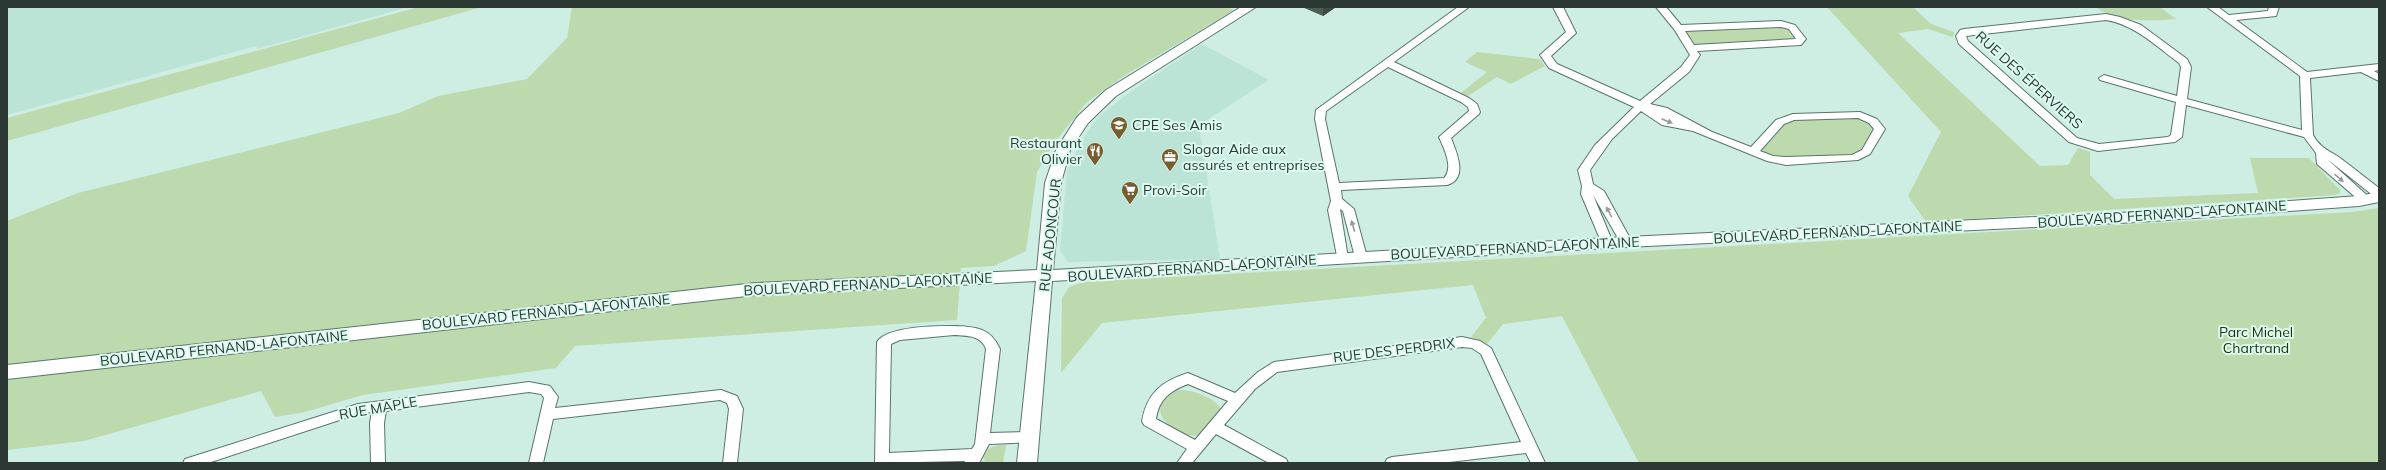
<svg xmlns="http://www.w3.org/2000/svg" width="2386" height="470" viewBox="0 0 2386 470" font-family="Mulish,sans-serif">
	<style>
		.built { fill: #bce4d6 }
		.green { fill: #bcdaae }
		.lines { fill: none; stroke-linecap: round; stroke-linejoin: round }
		.minor-casing { stroke: #59756b; stroke-width: 2 }
		.tertiary-casing { stroke: #59756b; stroke-width: 2 }
		.minor { fill: #fff; fill-rule: evenodd }
		.tertiary { fill: #fff; fill-rule: evenodd }
		.wall { fill: #4b5e50 }
		.shaded-wall { fill: #3d4c41 }
		.oneway { fill: #969c9a }
		.labels { text-anchor: middle; dominant-baseline: central; stroke-width: 4; stroke-linejoin: round; paint-order: stroke }
		.street-label { font-size: 14px; fill: #2c3834; stroke: #dbfaf0 }
		.poi-label { font-size: 14px; fill: #2c3834; stroke: #dbfaf0; text-anchor: start }
		.park-label { font-size: 14px; fill: #193606; stroke: #dbfaf0 }
	</style>
	<rect width="100%" height="100%" fill="#ceede3"/>
	<!-- built -->
	<path class="built" d="M7,7H409L257,49L256,46L7,115Z
		M1202,44L1269,80L1199,125L1220,259L1068,262L1060,251L1067,171L1080,143L1098,117L1134,89Z"/>
	<!-- green -->
	<path class="green" d="M419,7H482L7,141V118Z
		M572,7H1226L1234,10L1127,74L1087,102L1054,143L1037,172L1026,251L994,266L961,268L957,320L575,346L556,368L363,395L305,412L275,417L261,391L84,441L7,450V221L78,193L399,113L438,96L527,79L567,38Z
		M1827,7H1921L1914,8L1931,24L1954,32L1953,37L1928,29L1898,33L2040,166L2068,165L2078,148L2090,152V175L2114,199L2258,193L2250,158H2309L2340,190V193L2335,195L1926,222L1908,196L1941,132Z
		M2096,7H2160L2176,19C2152,21 2115,23 2096,7Z
		M1781,24L1792,27L1801,39L1691,48L1678,28Z
		M1477,52L1539,59L1545,66L1511,84L1497,77L1468,96L1461,93L1487,72L1465,62Z
		M1860,115L1880,129L1866,152L1854,158L1786,161L1753,152L1780,122L1793,117Z
		M2379,208V463H1639L1562,316L1503,324L1487,344L1471,337L1486,318L1473,285L1102,323L1061,373L1062,298L1069,287L1083,282L2352,212Z
		M1179,390C1194,390 1214,397 1222,410C1217,417 1213,425 1208,431C1189,449 1131,411 1179,390Z
		M999,445H1006L1003,463H982L981,461H985L983,457L989,448Z"/>
	<g class="lines">
		<defs>
			<path id="minor" d="M1458,7H1469L1394,62L1469,98L1477,104L1480,112L1479,114L1451,138C1456,151 1469,179 1447,185L1341,190L1342,199L1354,209L1367,257L1361,261L1355,257L1343,211L1340,209L1348,258L1342,262L1338,261L1328,210L1331,201L1315,119L1316,110ZM1388,67L1461,102L1468,107L1469,111L1439,137C1444,149 1454,167 1444,178L1339,183L1325,119L1326,111Z
				M1553,7H1563L1576,33L1551,56L1557,64L1640,101L1681,67L1690,55L1674,29L1656,7H1666L1681,25L1781,21L1795,25L1806,39L1801,45L1697,51L1700,55L1689,72L1650,104L1667,108L1712,132L1751,147L1776,120L1793,114L1860,112L1877,119L1885,129L1870,154L1858,160L1786,165L1767,161L1693,131L1662,125L1641,111L1612,139L1590,170L1593,184L1604,191L1632,242L1630,245H1622L1593,195L1613,243L1611,246H1603L1581,194L1582,186L1578,170L1595,145L1634,107L1549,68L1540,55L1566,32ZM1781,27L1789,29L1796,39L1694,45L1685,31ZM1858,118L1869,123L1874,129L1862,150L1852,155L1786,157L1773,156L1760,151L1784,124L1794,120Z
				M2207,7H2218L2229,15L2268,11L2269,7H2279L2276,16L2236,20L2307,72L2379,64V70L2374,71L2379,74V81L2361,72L2310,78L2313,135C2320,149 2333,152 2344,161C2356,170 2367,179 2379,188V198L2375,197L2327,159L2371,199L2369,202H2361L2317,164L2316,153L2304,137L2186,105L2182,137L2175,142L2098,151L2069,142L1959,44L1956,36L1960,30L1964,29L2106,14L2120,17L2141,25L2187,59L2191,67L2187,99L2302,130L2300,76ZM2106,20C2135,25 2156,46 2179,63L2181,67L2177,96L2104,75L2099,78L2100,80L2176,102L2171,135L2168,137L2099,144L2077,138L1968,41L1966,36Z
				M954,326C975,327 990,327 1000,349L990,433L1030,432L1035,434L1037,438L1035,442L989,444L979,463H964L965,461L875,463L877,342C887,326 936,326 954,326ZM954,335C967,336 981,335 986,349L975,444L972,449L889,453L891,344L900,340Z
				M1462,337L1480,341L1491,348L1545,463H1531L1526,453L1441,463H1385L1387,459L1392,457L1521,442L1481,354L1472,348L1462,347L1277,372L1255,389L1224,425L1286,459L1288,463H1269L1216,434L1192,463H1177L1187,449L1144,425L1142,421C1147,393 1162,381 1188,373L1235,393L1258,372L1274,362ZM1188,384L1228,401L1195,440L1156,419C1159,399 1170,391 1188,384Z
				M529,382L550,386L558,397L555,408L721,390L737,396L743,409L737,463H723L729,409L727,403L720,400L553,419L543,463H529L544,398L541,394L529,392L386,411L384,423L385,463H371L370,423L372,412L358,414L208,463H183L185,459L358,404Z"/>
			<path id="tertiary" d="M1241,7H1256L1116,96L1088,123L1070,150L1061,183L1053,270L1607,238L2138,212L2359,196L2379,192V202L2359,206L2138,222L1607,248L1052,281L1037,463H1017L1036,281L756,295L7,379V365L756,283L1037,270L1045,183L1056,150L1077,117L1106,90Z"/>
		</defs>
		<!-- minor casing -->
		<use href="#minor" class="minor-casing"/>
		<!-- tertiary casing -->
		<use href="#tertiary" class="tertiary-casing"/>
		<!-- minor -->
		<use href="#minor" class="minor"/>
		<!-- tertiary -->
		<use href="#tertiary" class="tertiary"/>
	</g>
	<!-- wall -->
	<path class="wall" d="M1302,7H1336L1323,16Z"/>
	<!-- shaded-wall -->
	<path class="shaded-wall" d="M1323,7H1336L1323,16Z"/>
	<!-- one-way arrows -->
	<defs><path id="oneway-solid" d="M-6-.8H1V-3.2L6.5 0L1 3.2V.8H-6Z"/></defs>
	<g class="oneway">
		<use href="#oneway-solid" transform="translate(1667 121) rotate(23)"/>
		<use href="#oneway-solid" transform="translate(2339 178) rotate(41)"/>
		<use href="#oneway-solid" transform="translate(1609 212) rotate(-118)"/>
		<use href="#oneway-solid" transform="translate(1353 226) rotate(-106)"/>
	</g>
	<!-- icons -->
	<defs>
		<symbol id="school-pin" viewBox="-11 -11 22 30"><path d="M0 17L-7.5 6A9.5 9.5 0 1 1 7.5 6Z" fill="#775d2f" stroke="#dbfaf0"/><path d="M0-5L7-2L0 1L-7-2ZM-4 1L0 2.5L4 1V4Q0 6-4 4Z" fill="#fff"/></symbol>
		<symbol id="restaurant-pin" viewBox="-11 -11 22 30"><path d="M0 17L-7.5 6A9.5 9.5 0 1 1 7.5 6Z" fill="#775d2f" stroke="#dbfaf0"/><path d="M-5-6h1v4h1v-4h1v4h1v-4h1v5L-1.5 .5V6h-2V.5L-5-1ZM5-6V6H3V1.5H1.5Q1.5-4 5-6Z" fill="#fff"/></symbol>
		<symbol id="office-pin" viewBox="-11 -11 22 30"><path d="M0 17L-7.5 6A9.5 9.5 0 1 1 7.5 6Z" fill="#775d2f" stroke="#dbfaf0"/><path d="M-6-3h4V-5.5h4V-3h4V5H-6ZM-1-4.5V-3h2v-1.5ZM-6 0V1H6V0Z" fill="#fff"/></symbol>
		<symbol id="supermarket-pin" viewBox="-11 -11 22 30"><path d="M0 17L-7.5 6A9.5 9.5 0 1 1 7.5 6Z" fill="#775d2f" stroke="#dbfaf0"/><path d="M-6-5.5h2.5l.6 2H6L4.5 2H-2.5L-4.4-4H-6ZM-1.5 3.2a1.3 1.3 0 1 0 .1 0ZM3 3.2a1.3 1.3 0 1 0 .1 0Z" fill="#fff"/></symbol>
	</defs>
	<g fill-rule="evenodd">
		<use href="#school-pin" x="1109" y="115" width="20" height="27"/>
		<use href="#restaurant-pin" x="1085" y="141" width="20" height="27"/>
		<use href="#office-pin" x="1160" y="147" width="20" height="27"/>
		<use href="#supermarket-pin" x="1120" y="180" width="20" height="27"/>
	</g>
	<g class="labels">
		<!-- street labels -->
		<g class="street-label">
			<text transform="translate(2029 80) rotate(42)">RUE DES ÉPERVIERS</text>
			<text transform="translate(2162 214) rotate(-4)">BOULEVARD FERNAND-LAFONTAINE</text>
			<text transform="translate(1838 232) rotate(-3)">BOULEVARD FERNAND-LAFONTAINE</text>
			<text transform="translate(1050 235) rotate(-84)">RUE ADONCOUR</text>
			<text transform="translate(1515 248) rotate(-3)">BOULEVARD FERNAND-LAFONTAINE</text>
			<text transform="translate(1192 268) rotate(-4)">BOULEVARD FERNAND-LAFONTAINE</text>
			<text transform="translate(868 284) rotate(-3)">BOULEVARD FERNAND-LAFONTAINE</text>
			<text transform="translate(546 312) rotate(-6)">BOULEVARD FERNAND-LAFONTAINE</text>
			<text transform="translate(224 348) rotate(-6)">BOULEVARD FERNAND-LAFONTAINE</text>
			<text transform="translate(1394 350) rotate(-7)">RUE DES PERDRIX</text>
			<text transform="translate(378 408) rotate(-10)">RUE MAPLE</text>
		</g>
		<!-- poi labels -->
		<g class="poi-label">
			<text x="1132" y="125">CPE Ses Amis</text>
			<text x="1082" y="143" text-anchor="end">Restaurant<tspan x="1082" dy="16">Olivier</tspan></text>
			<text x="1183" y="149">Slogar Aide aux<tspan x="1183" dy="16">assurés et entreprises</tspan></text>
			<text x="1143" y="190">Provi-Soir</text>
		</g>
		<!-- park labels -->
		<g class="park-label">
			<text x="2256" y="332">Parc Michel<tspan x="2256" dy="16">Chartrand</tspan></text>
		</g>
	</g>
	<!-- border -->
	<rect width="2386" height="470" fill="none" stroke="#2c3834" stroke-width="16"/>
</svg>
